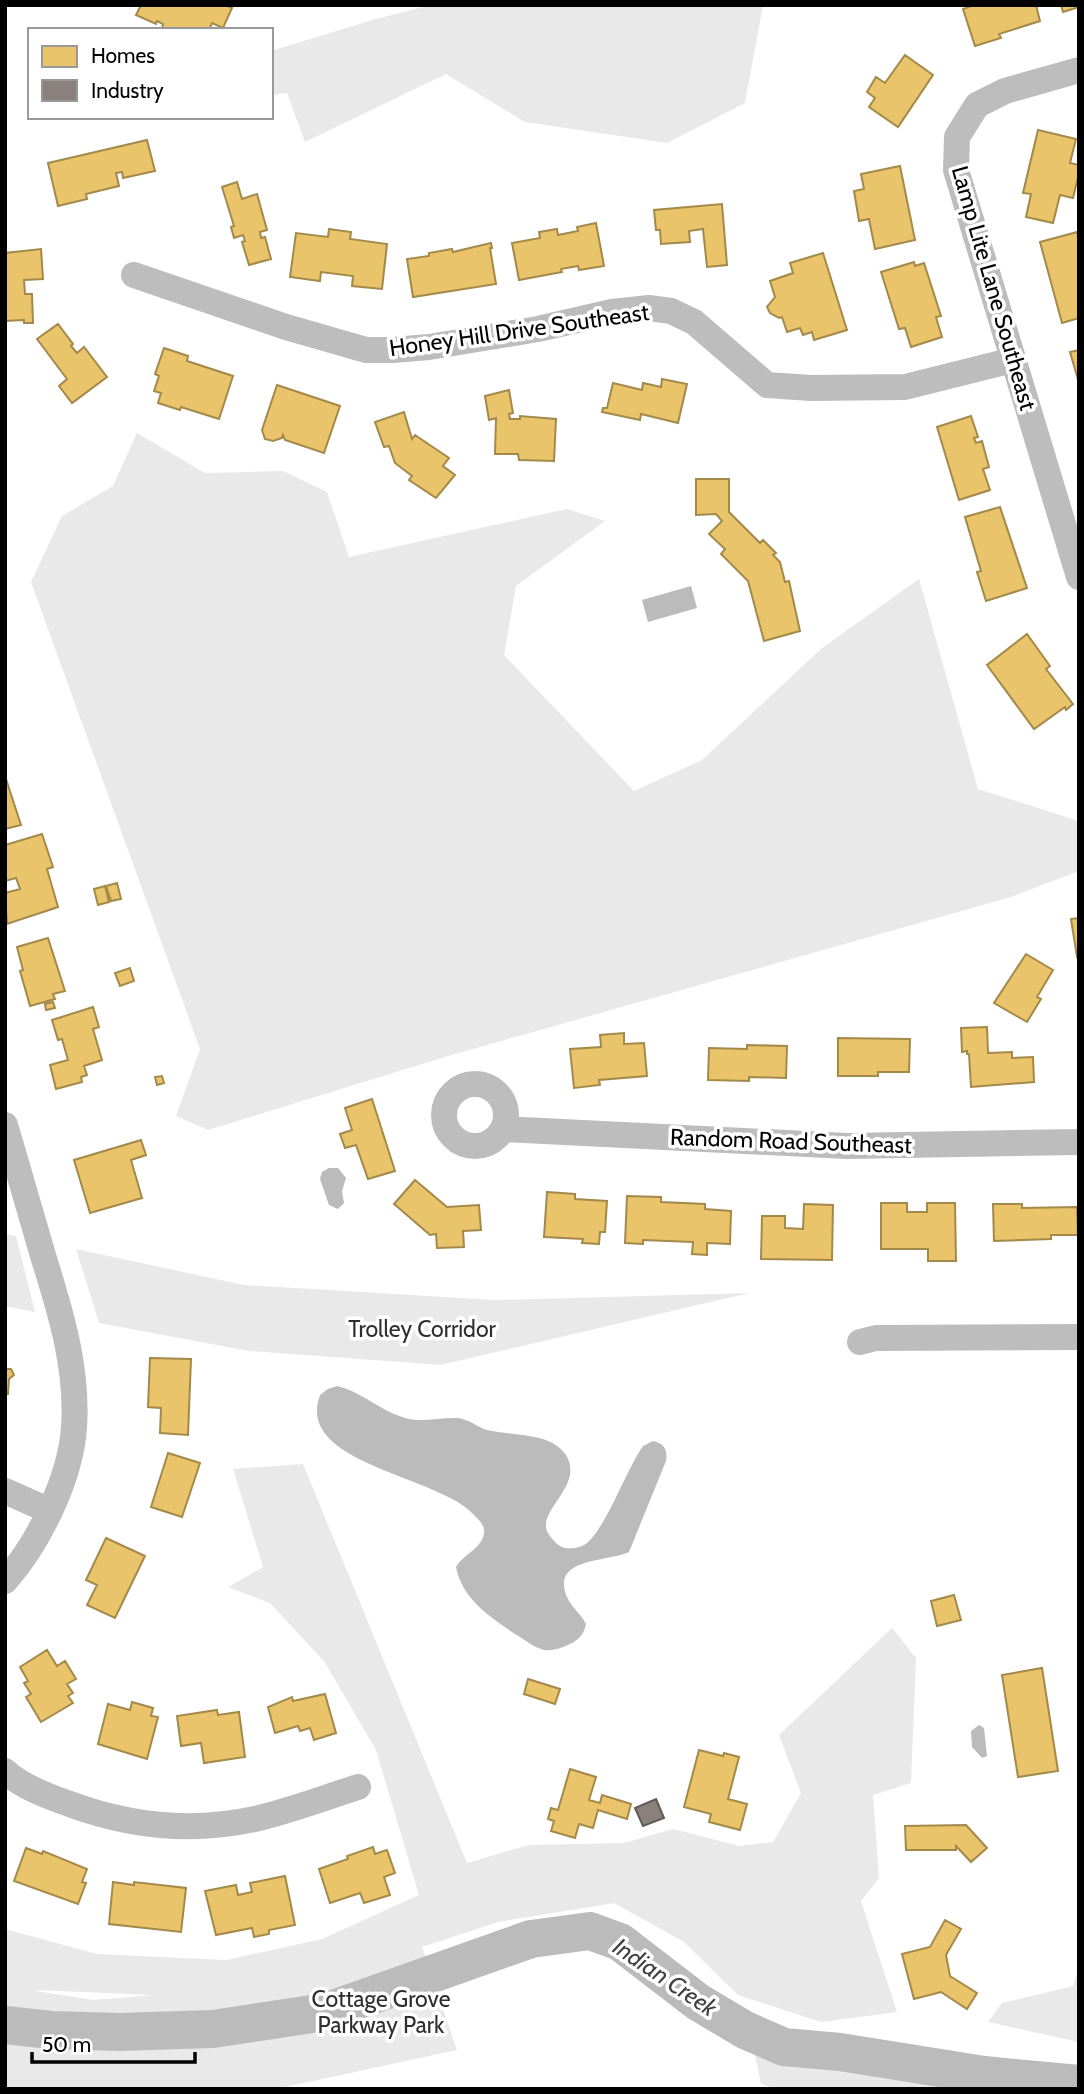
<svg xmlns="http://www.w3.org/2000/svg" width="1084" height="2094" viewBox="0 0 1084 2094" font-family="Cabin,sans-serif">
	<style>
		.green { fill: #e9e9e9; fill-rule: evenodd }
		.water { fill: #bbb }
		.homes { fill: #e9c46a; stroke: #a3894a; stroke-width: 2 }
		.industry { fill: #8a817c; stroke: #615a57; stroke-width: 2 }
		.lines { fill: none; stroke-linecap: round; stroke-linejoin: round }
		.river { stroke: #bbb; stroke-width: 38 }
		.minor { stroke: #bdbdbd; stroke-width: 26 }
		.labels { text-anchor: middle; dominant-baseline: central; stroke-width: 7; stroke-linejoin: round; paint-order: stroke }
		.street-label { font-size: 23px; fill: #000; stroke: #fff }
		.park-label { font-size: 23px; fill: #2e2e2e; stroke: #fff }
		.water-label { font-size: 24px; font-style: italic; fill: #3f3f3f; stroke: #fff }
	</style>
	<rect width="100%" height="100%" fill="#fff"/>
	<!-- green -->
	<path class="green" d="M431,5H763L745,103L667,143L525,122L446,74L305,142L287,93L271,95V51L376,19Z
		M137,433L205,473L283,471L327,492L349,557L567,509L605,521L516,586L504,655L634,791L702,760L822,648L919,579L978,789L1079,821V871L1011,897L448,1056L208,1130L176,1116L200,1049L31,582L62,516L113,486Z
		M5,1234L16,1236L35,1312L5,1306Z
		M76,1249L244,1285L495,1300L749,1293L441,1365L249,1351L99,1323Z
		M303,1464L467,1863L529,1845L624,1843L673,1829L739,1846L773,1842L801,1793L779,1735L892,1628L916,1658L911,1783L873,1795L879,1878L861,1901L897,2012L821,2022L738,1995L684,1942L614,1903L498,1922L422,1947L457,2050L276,2089H5V1929L97,1954L226,1960L322,1939L419,1895L376,1750L324,1661L270,1603L228,1587L263,1567L233,1469ZM36,1991V1990L153,1995L93,2000Z
		M1079,1967V2042L988,2022L1002,2003L1073,1986Z
		M747,2015L947,2089H776L761,2084Z"/>
	<!-- water -->
	<path class="water" d="M691,586L697,608L648,622L642,600Z
		M329,1168H338L346,1178L342,1191L344,1203L338,1209L329,1205L320,1179L322,1172Z
		M337,1386C362,1392 381,1411 405,1418C422,1423 440,1417 458,1418C469,1419 477,1427 487,1430C512,1436 551,1432 566,1455C586,1487 531,1513 550,1536C553,1540 557,1545 562,1547C569,1550 581,1548 587,1543C608,1524 625,1472 643,1446L653,1441C664,1443 668,1450 666,1461L629,1552C609,1562 550,1557 567,1597C572,1608 581,1614 586,1624C584,1634 579,1640 570,1644C562,1648 552,1651 544,1650C533,1647 524,1639 515,1634C490,1617 462,1599 456,1567C463,1554 486,1547 484,1529C483,1524 479,1520 475,1516C440,1475 294,1465 320,1395L328,1389Z
		M979,1725L984,1728C985,1738 986,1746 987,1756L982,1758L972,1747L971,1731Z"/>
	<!-- homes -->
	<path class="homes" d="M141,5H226L232,8L223,28L212,23L209,30H162L163,24L157,21L156,24L136,15Z
		M974,5H1036L1040,21L999,34L1001,38L975,46L963,9Z
		M1061,5H1079V7L1063,12Z
		M905,55L933,75L898,127L869,107L875,98L867,92L876,77L885,83Z
		M1038,130L1076,139L1070,163L1079,165V173L1073,198L1060,195L1053,223L1026,217L1031,194L1023,193Z
		M147,140L155,171L123,178L122,172L116,173L119,186L86,194L87,199L58,206L48,163Z
		M900,166L915,240L875,249L869,219L859,221L854,191L864,189L861,174Z
		M237,182L242,199L257,194L267,230L260,232L261,238L265,237L271,259L249,265L242,242L245,241L243,235L234,238L231,227L234,226L222,187Z
		M722,204L727,265L707,267L703,229L689,231L690,242L661,244L660,230H656L654,210Z
		M596,223L604,266L579,270L578,266L561,269L562,272L519,280L512,243L540,238L539,232L557,229L558,235L578,231L577,227Z
		M329,229L351,232L350,239L387,244L382,289L352,286L353,276L321,272L320,281L290,277L296,233L328,237Z
		M1077,232L1079,240V318L1062,323L1040,242Z
		M491,243L492,248H490L496,284L413,297L407,259L429,256V253L452,249L453,252Z
		M41,249L43,279L24,280L25,294H32L33,323H24V320L5,321V253Z
		M823,253L847,330L814,340L812,332L803,335L800,328L787,332L782,317L779,318L770,313L767,307L775,297L770,281L793,273L790,263Z
		M914,262L915,266L924,263L941,316L936,317L942,337L911,347L905,328L899,329L881,272Z
		M58,324L73,344L71,346L77,353L84,347L107,377L72,403L59,386L67,379L37,339Z
		M164,348L188,356L187,361L233,376L219,419L181,407L180,410L158,403L161,393L154,391L159,376L155,374Z
		M1079,350V383L1070,352Z
		M662,379L687,384L678,423L641,414L640,420L602,412L603,408H607L613,383L642,390L643,383L661,387Z
		M277,385L340,406L324,453L285,440L283,435L282,438L273,441L265,439L262,430Z
		M509,390L513,413L509,414L510,419H520V416L556,419L554,461L519,460L518,454H495L496,418L489,420L485,396Z
		M404,412L412,439L415,435L449,458L443,466L455,475L436,498L409,480L412,476L395,463L389,446L384,447L375,422Z
		M971,416L978,437L974,438L976,443L982,441L989,467L983,469L990,490L959,500L937,427Z
		M696,479H729V512L760,543L763,540L776,553L773,555L780,562L785,582L789,581L800,631L764,641L748,581L721,554L725,549L709,534L722,521L716,514L696,515Z
		M1000,507L1027,588L986,601L977,572L981,571L965,517Z
		M1027,634L1050,666L1046,669L1073,704L1066,710L1065,707L1034,729L987,665Z
		M5,776L21,825L5,829Z
		M42,834L53,867L47,869L58,907L7,924L5,893L20,889L16,878L5,881V845Z
		M117,883L121,899L111,901L106,886Z
		M105,886L109,902L98,905L94,889Z
		M1079,918V956L1077,957L1071,919Z
		M48,938L65,991L53,994L55,999L30,1006L20,971L23,970L17,947Z
		M1026,954L1053,970L1037,997L1041,999L1027,1022L994,1003Z
		M130,968L134,981L120,986L115,973Z
		M53,1002L55,1008L46,1010L45,1004Z
		M93,1007L99,1027L93,1029L102,1060L84,1066L87,1075L81,1077L82,1082L56,1089L50,1065L68,1060L62,1039L58,1040L52,1020Z
		M987,1027L988,1053L1012,1052V1058L1033,1057L1034,1082L971,1087L969,1054H967V1051L962,1052L961,1028Z
		M624,1033V1044L644,1043L647,1076L599,1080L600,1085L574,1088L570,1049L601,1047L600,1035Z
		M838,1038L910,1039L909,1072H878V1076H838Z
		M747,1045L787,1046L786,1078L749,1077V1081L708,1080L709,1048L747,1049Z
		M162,1076L164,1083L157,1085L155,1077Z
		M372,1099L395,1171L368,1179L356,1145L345,1148L340,1134L352,1130L345,1108Z
		M141,1140L146,1155L131,1160L142,1198L90,1213L74,1160Z
		M415,1180L447,1207L479,1205L481,1230L463,1231L464,1247L437,1248L436,1234L430,1235L394,1204Z
		M547,1192L575,1194V1199L607,1201L605,1232H600L599,1244L582,1243L583,1239L544,1237Z
		M627,1196L661,1197V1202L705,1204V1209L731,1211L730,1244L707,1243V1255L692,1254L693,1242L643,1240V1244L625,1243Z
		M881,1203H907V1212H927V1203H955L956,1261H928V1249H881Z
		M804,1204L833,1205L832,1260L761,1259L762,1216H785V1228L803,1229Z
		M993,1204H1022V1208L1077,1207L1078,1235H1051V1239L994,1241Z
		M5,1353L6,1369H11L14,1375L9,1379L8,1394H5Z
		M150,1358L191,1359L188,1435L160,1433L161,1408L148,1407Z
		M168,1453L200,1463L182,1517L151,1507Z
		M106,1538L145,1556L115,1618L87,1605L97,1585L86,1580Z
		M954,1595L961,1620L937,1626L931,1601Z
		M47,1650L57,1666L65,1661L76,1679L67,1684L73,1693L68,1696L73,1703L41,1722L26,1697L31,1694L24,1683L28,1681L20,1667Z
		M1042,1668L1058,1771L1018,1777L1002,1675Z
		M528,1679L560,1689L555,1704L524,1694Z
		M325,1694L336,1733L314,1740L310,1728L300,1731L298,1726L275,1733L268,1707L292,1697L293,1701Z
		M132,1702L153,1708L151,1716L158,1717L147,1759L98,1744L108,1704L130,1710Z
		M217,1710L218,1715L239,1712L245,1757L204,1763L201,1743L181,1746L177,1716Z
		M699,1750L723,1756L724,1753L739,1757L728,1799L747,1804L740,1830L709,1822L711,1814L684,1807Z
		M570,1769L596,1777L589,1800L600,1803L602,1795L631,1804L627,1819L598,1810L593,1828L579,1824L575,1838L551,1831L554,1821L548,1819L551,1808L558,1810Z
		M966,1825L987,1848L971,1862L956,1846V1850H906L905,1826Z
		M373,1847L375,1854L387,1850L395,1873L384,1877L390,1895L364,1903L360,1893L330,1903L319,1869L348,1859L347,1856Z
		M26,1848L42,1854L43,1851L87,1869L82,1882L86,1883L78,1904L14,1881Z
		M285,1876L295,1925L269,1930V1934L254,1937L252,1928L216,1935L205,1891L236,1885L238,1895L252,1892L250,1883Z
		M113,1882L134,1885V1882L186,1888L181,1932L109,1924Z
		M945,1920L961,1929L946,1955L950,1976L977,1993L967,2009L941,1992L914,1999L902,1954L930,1947Z"/>
	<!-- industry -->
	<path class="industry" d="M656,1799L664,1818L643,1826L635,1808Z"/>
	<g class="lines">
		<!-- river -->
		<path class="river" d="M5,2025L51,2030L119,2032L213,2029L325,2012L531,1939L590,1931L620,1942L698,2002L745,2030L784,2047L840,2052L984,2075L1079,2084"/>
		<!-- minor -->
		<path class="minor" d="M1079,70L1005,91L977,105L957,137L956,170L1079,577
			M134,275L286,327L366,350H393L429,347L538,329L612,312L649,308L671,311L694,322L767,385L811,388L905,387L1013,360
			M444 1115a31 31 0 1 1 62 0a31 31 0 1 1-62 0Z
			M5,1125C18,1170 31,1214 44,1259C61,1313 78,1369 74,1427C71,1477 39,1543 5,1581
			M503,1129L847,1146L1079,1142
			M860,1342L876,1338L1079,1337
			M5,1491L50,1511
			M5,1771C20,1786 47,1796 67,1803C128,1826 191,1833 255,1819C290,1811 324,1798 358,1787"/>
	</g>
	<g class="labels">
		<!-- street labels -->
		<g class="street-label">
			<text transform="translate(994 288) rotate(74)">Lamp Lite Lane Southeast</text>
			<text transform="translate(519 330) rotate(-8)">Honey Hill Drive Southeast</text>
			<text transform="translate(791 1141) rotate(2)">Random Road Southeast</text>
		</g>
		<!-- park labels -->
		<g class="park-label">
			<text x="422" y="1329">Trolley Corridor</text>
			<text x="381" y="1999">Cottage Grove<tspan x="381" dy="26">Parkway Park</tspan></text>
		</g>
		<!-- water labels -->
		<g class="water-label">
			<text transform="translate(665 1977) rotate(34)">Indian Creek</text>
		</g>
	</g>
	<!-- border -->
	<rect width="1084" height="2094" fill="none" stroke="#000000" stroke-width="14"/>
	<!-- legend -->
	<rect x="28" y="28" width="245" height="91" fill="#ffffff" stroke="#999999" stroke-width="2"/>
	<rect x="42" y="46" width="35" height="21" fill="#e9c46a" stroke="#999999" stroke-width="2"/>
	<text x="91" y="63" font-size="21" fill="#000000">Homes</text>
	<rect x="42" y="80" width="35" height="21" fill="#8a817c" stroke="#999999" stroke-width="2"/>
	<text x="91" y="98" font-size="21" fill="#000000">Industry</text>
	<!-- scale -->
	<path d="M32 2052v10h163v-10" fill="none" stroke="#000000" stroke-width="3.5"/>
	<text x="42" y="2052" font-size="21" fill="#000000" stroke="#ffffff" stroke-width="5" paint-order="stroke">50 m</text>
</svg>
